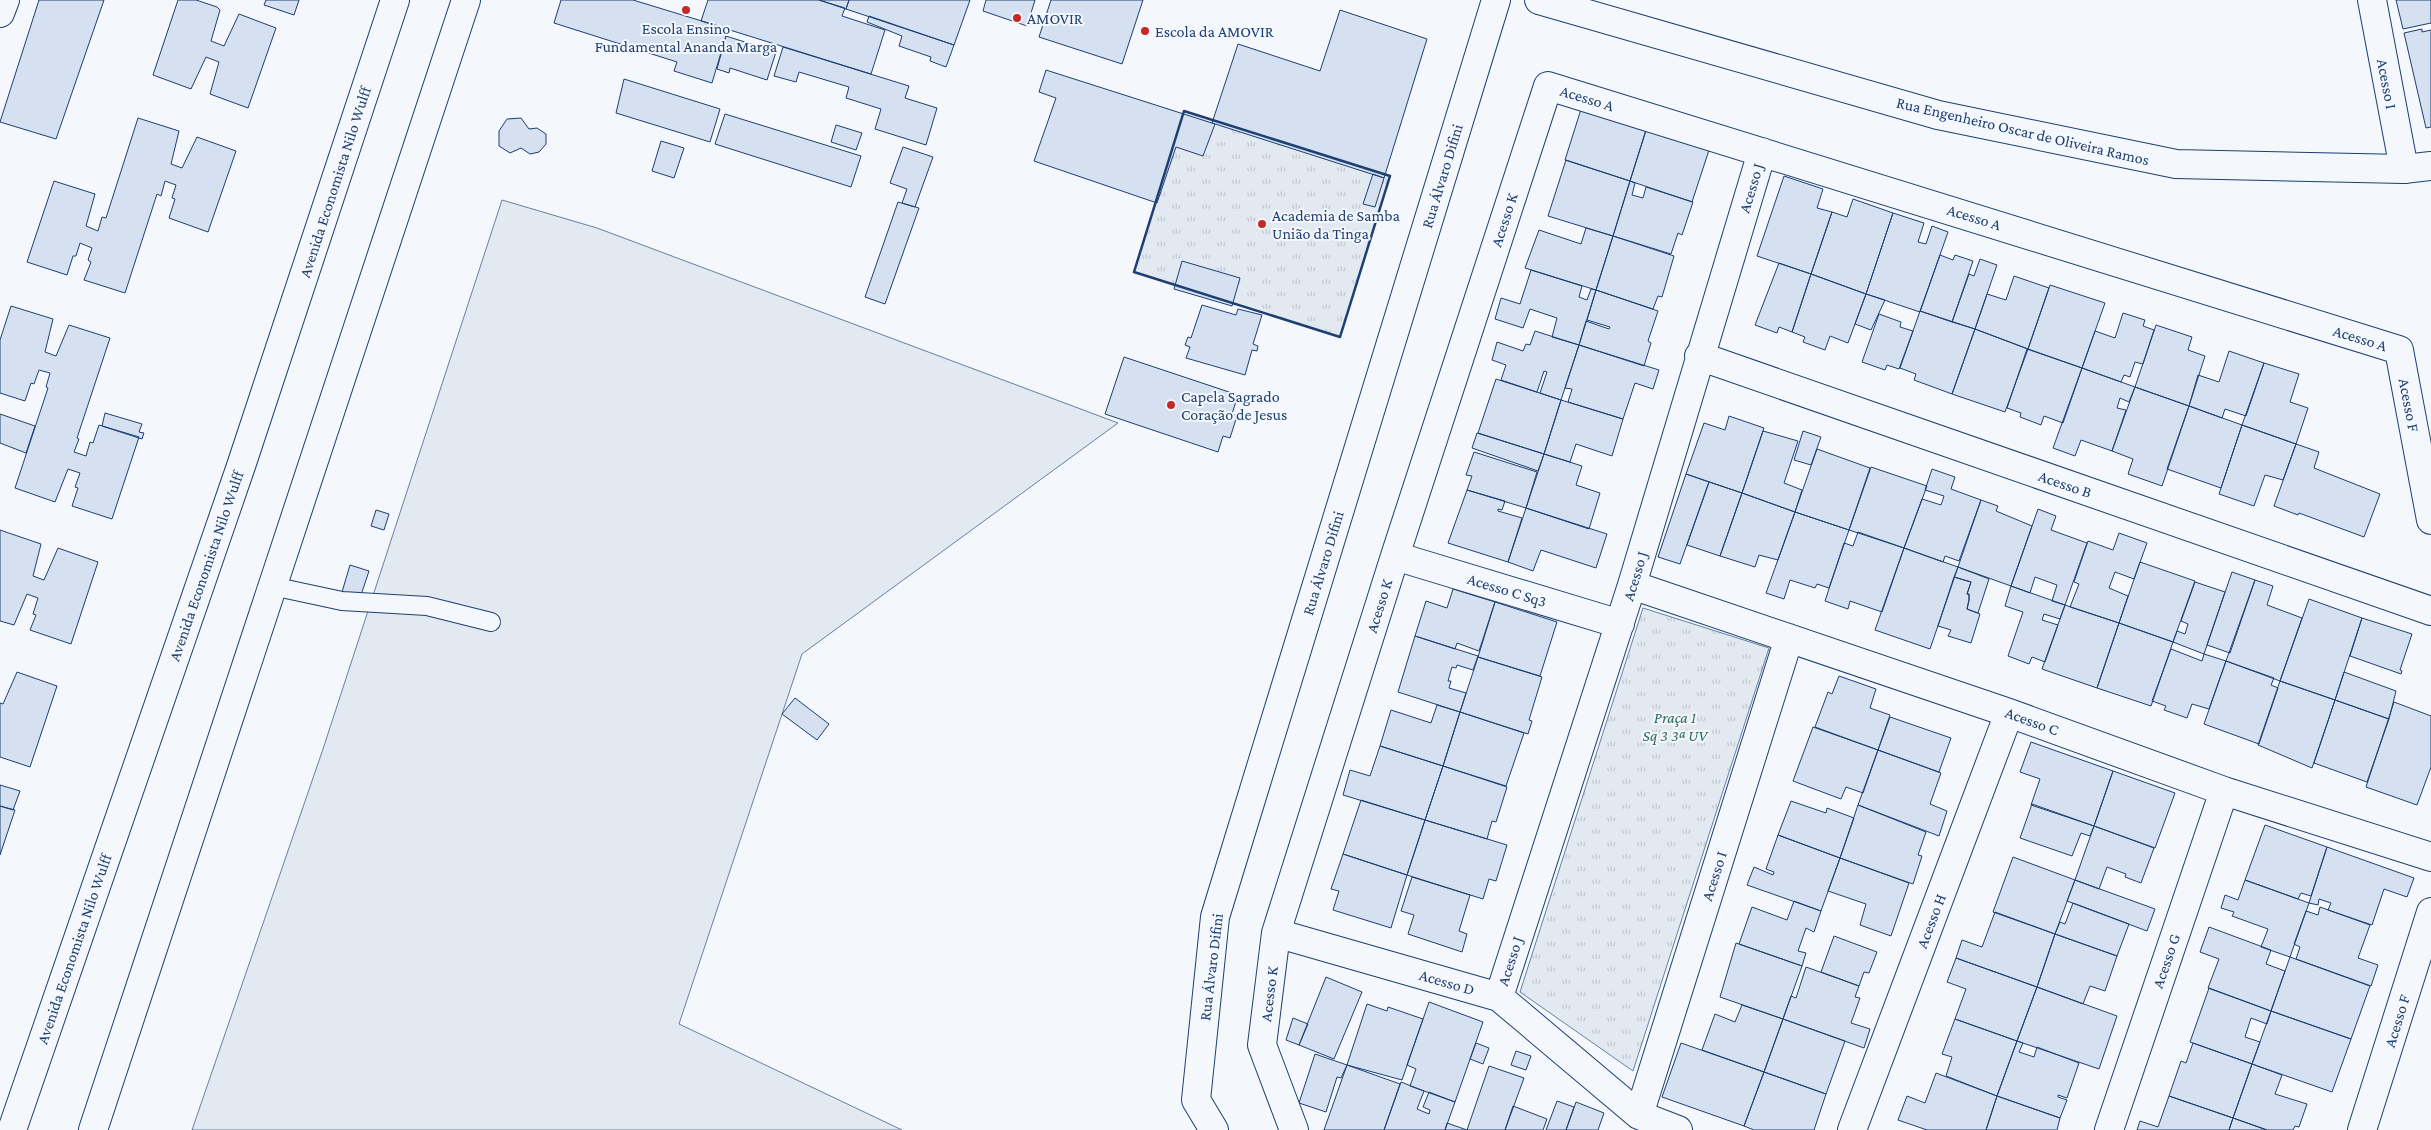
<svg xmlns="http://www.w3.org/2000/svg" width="2431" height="1130" viewBox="0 0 2431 1130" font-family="'Crimson Pro',serif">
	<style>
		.grass { fill: url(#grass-tufts); stroke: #687fa3 }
		.pitch { fill: #e3e9f0; stroke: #687fa3 }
		.building { fill: #d5e0f0; stroke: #1d3f73 }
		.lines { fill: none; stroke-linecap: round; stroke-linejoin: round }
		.lane-casing { stroke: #1d3f73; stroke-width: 20 }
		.street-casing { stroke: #1d3f73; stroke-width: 30 }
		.secondary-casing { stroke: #1d3f73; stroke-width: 30 }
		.lane { stroke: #f4f7fb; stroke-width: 18 }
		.street { stroke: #f4f7fb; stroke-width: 28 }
		.secondary { stroke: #f4f7fb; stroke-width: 28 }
		.wall { stroke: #1d3f73; stroke-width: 2.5 }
		.poi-dot { fill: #c62828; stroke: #f4f7fb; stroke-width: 2 }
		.labels { text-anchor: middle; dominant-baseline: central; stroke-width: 4; stroke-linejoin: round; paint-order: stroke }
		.poi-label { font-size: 16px; fill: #1d3f73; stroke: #f4f7fb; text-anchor: start }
		.street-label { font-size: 16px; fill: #1d3f73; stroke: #f4f7fb }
		.park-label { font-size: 16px; font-style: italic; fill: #2c6c60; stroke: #f4f7fb }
	</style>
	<defs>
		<pattern id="grass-tufts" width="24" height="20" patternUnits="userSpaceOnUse" patternTransform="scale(1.25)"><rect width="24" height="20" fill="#e3e9f0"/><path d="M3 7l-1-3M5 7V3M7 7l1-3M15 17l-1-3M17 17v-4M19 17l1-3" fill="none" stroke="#c2c9d1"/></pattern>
	</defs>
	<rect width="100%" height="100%" fill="#f4f7fb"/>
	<!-- grass -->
	<path class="grass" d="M1184,111L1390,176L1340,337L1134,272Z
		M1643,608L1769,648L1633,1071L1520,992Z"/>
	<!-- pitch -->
	<path class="pitch" d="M502,200L597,228L1118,423L802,654L679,1024L902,1130H192L323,749Z"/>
	<!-- building -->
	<path class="building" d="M39,0H104L56,139L0,122Z
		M178,0H196L217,7L220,10L211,41L224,46L239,14L276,28L248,108L210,94L219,62L206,57L191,89L153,75Z
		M266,0H299L294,15L264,5Z
		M561,0H633L728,29L712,83L674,71L677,62L554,23Z
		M708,0H819L845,8L842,16L885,30L871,74L701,21Z
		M819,0H849L846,9Z
		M849,0H970L954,45L846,9Z
		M986,0H1035L1027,26L983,11Z
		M1051,0H1143L1122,64L1039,37Z
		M2396,0H2431V23L2403,29Z
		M1340,10L1427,39L1384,178L1212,123L1238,44L1320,71Z
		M869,16L954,45L946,67L930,61L931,57L899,46L902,36L867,22Z
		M2422,29V32L2431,30V127L2426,128L2404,33Z
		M726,36L776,52L767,80L730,68L729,73L717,69Z
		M783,47L909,86L905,98L937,108L926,145L875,129L881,109L846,98L849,87L799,72L796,82L774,76Z
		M1046,70L1215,124L1203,156L1176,147L1157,203L1034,161L1056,98L1039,92Z
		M624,79L720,109L710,142L616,113Z
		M1582,106L1647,127L1630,181L1565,160Z
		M725,114L861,156L851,187L715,144Z
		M138,118L179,131L171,164L182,168L197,137L236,151L208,232L169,218L175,199L172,198L176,185L165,181L161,196L157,194L125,293L84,280L91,262L88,260L92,248L80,243L76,256H73L67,275L27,262L54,181L95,194L86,226L98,231L102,217L106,218Z
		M521,118L529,129L537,128L546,134V144L539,152L530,154L521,148L510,153L499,146V131L507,119Z
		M836,125L862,133L856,150L831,142Z
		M1647,127L1710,147L1692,202L1630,181Z
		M661,141L684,148L674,178L652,171Z
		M903,147L933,157L915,207L902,203L907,189L890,183Z
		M1566,160L1630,181L1613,236L1548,216Z
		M1373,174L1384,178L1375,207L1363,204Z
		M1784,176L1823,189L1817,208L1832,212L1811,274L1757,256Z
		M1630,181L1635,183L1632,195L1643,198L1646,187L1693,202L1682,235L1678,233L1671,254L1613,236Z
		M1853,199L1893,213L1866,294L1811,274L1832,212L1847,217Z
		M898,202L919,208L885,304L865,297Z
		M1893,213L1924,223L1918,242L1926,244L1932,226L1948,232L1920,312L1866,294Z
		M1586,228L1613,236L1596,290L1525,268L1539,230L1581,244Z
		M1613,236L1674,256L1662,297L1658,296L1653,309L1596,290Z
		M1940,255L1953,260L1955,255L1973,261L1952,322L1920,311Z
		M1980,259L1997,265L1975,329L1952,322L1969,274L1974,276Z
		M1182,261L1240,278L1232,306L1174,289Z
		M1779,263L1811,274L1792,332L1779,327L1777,333L1755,325Z
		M1531,270L1582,286L1579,297L1587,300L1591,289L1596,290L1579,345L1552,337L1557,318L1530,309L1523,328L1495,319L1501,298L1520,304Z
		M1811,274L1866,294L1848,343L1830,336L1825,350L1803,342L1805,337L1792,332Z
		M2014,276L2049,288L2028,349L1975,329L1987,294L2006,300Z
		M2050,285L2105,303L2082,368L2028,349Z
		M1596,290L1658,311L1648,341L1651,343L1644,366L1579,345L1586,321L1609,329L1610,327L1587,320Z
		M1866,294L1885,300L1871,330L1855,324Z
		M1202,305L1236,315L1238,309L1262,315L1253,344L1258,346L1257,351L1252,350L1245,375L1186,358L1190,347L1185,345L1188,337L1191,338Z
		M11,306L53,319L45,352L56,356L69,325L110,338L77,438L79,439L74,452L86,456L90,442L93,443L99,425L139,437L112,519L72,506L78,488L75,487L80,473L68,469L55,502L15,488L48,388L46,387L50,373L39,370L34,384L31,383L25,401L0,393V340Z
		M1920,311L1975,329L1952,394L1914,380L1916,374L1900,368Z
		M2123,313L2145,320L2143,326L2154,330L2143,364L2135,362L2130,377L2124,375L2121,382L2082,368L2095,331L2115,338Z
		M1879,314L1901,322L1900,327L1913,331L1899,369L1887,365L1885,370L1862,362Z
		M2156,325L2192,337L2188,350L2205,356L2189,406L2135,387Z
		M1975,329L2028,349L2005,412L1952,394Z
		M1535,331L1579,345L1561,400L1540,393L1547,372L1544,371L1537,392L1501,380L1506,365L1492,360L1497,342L1523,351L1526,344L1530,345Z
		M1579,345L1659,370L1653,389L1635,383L1623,419L1568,402L1572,389L1565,388Z
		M2027,349L2082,368L2063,423L2044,416L2041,425L2020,417L2021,413L2007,408Z
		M2229,351L2264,363L2246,416L2225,409L2222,418L2189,406L2198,375L2219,382Z
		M1124,357L1238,395L1232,414L1237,416L1230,438L1223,436L1218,452L1105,414Z
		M2264,363L2299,374L2290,402L2308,408L2296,444L2242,425Z
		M2082,368L2135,387L2129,402L2120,398L2117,408L2126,410L2112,451L2081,440L2075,456L2053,448Z
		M1496,379L1561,400L1544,454L1478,433Z
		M2135,387L2189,406L2162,486L2128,474L2133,459L2112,451Z
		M1561,400L1623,419L1612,456L1576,444L1570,462L1544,454Z
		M2189,406L2242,425L2221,488L2167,469Z
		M105,413L142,424L139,432L144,433L142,439L102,426Z
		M0,414L35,426L26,453L0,443Z
		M1729,416L1764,428L1742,493L1686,474L1704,423L1725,430Z
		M2242,425L2296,444L2283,480L2265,475L2254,506L2219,494Z
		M1763,431L1798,441L1784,483L1802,490L1795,512L1742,493Z
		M1803,431L1821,437L1811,465L1794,460Z
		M1477,433L1544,454L1538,471L1472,448Z
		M2296,444L2319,452L2314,468L2380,494L2364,537L2299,513L2298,515L2274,506Z
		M1817,449L1870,468L1849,530L1795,512Z
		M1474,452L1537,472L1526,508L1467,490L1472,476L1466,475Z
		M1544,454L1582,466L1576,485L1600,493L1589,529L1526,508Z
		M1871,467L1927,486L1904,548L1849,530Z
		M1932,469L1955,477L1951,489L1981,500L1959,561L1945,556L1943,562L1904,548L1922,499L1941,505L1944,496L1925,490Z
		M1686,474L1709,482L1680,564L1658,557Z
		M1709,482L1742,493L1720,556L1687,545Z
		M1467,490L1505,501L1502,510L1498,509V511L1522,518L1508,562L1448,543Z
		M1742,493L1795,512L1778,560L1759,555L1755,567L1720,556Z
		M1981,500L1998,506L1996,511L2032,526L2011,586L1958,567Z
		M1526,508L1607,534L1596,568L1541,550L1533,571L1508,562Z
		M2038,509L2056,516L2051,530L2087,543L2065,605L2052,601L2057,585L2035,577L2030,593L2011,586Z
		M376,510L389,514L384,530L371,526Z
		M1795,512L1849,530L1829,588L1817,584L1815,588L1790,580L1784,599L1766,593Z
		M0,530L41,544L33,576L44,580L58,548L98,562L71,644L30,630L36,615L33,614L38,598L27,594L14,625L0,621Z
		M1858,532L1904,548L1882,612L1850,601L1848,609L1825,601L1844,543L1853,546Z
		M2119,533L2147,543L2134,579L2115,572L2109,588L2128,596L2119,623L2070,607L2079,584L2074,582L2088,541L2113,550Z
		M1904,548L1958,567L1930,649L1875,630Z
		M2140,562L2195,581L2173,642L2119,623Z
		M350,565L369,571L360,598L342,592Z
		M1958,567L1989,579L1978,613L1967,609L1969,600V594H1967L1971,582L1954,577Z
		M2232,572L2255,580L2230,653L2207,645Z
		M1954,577L1971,582L1967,594H1969V600L1967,609L1980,614L1971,643L1948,636L1951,630L1938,626Z
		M2255,580L2273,586L2267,605L2302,618L2280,681L2226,661Z
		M2195,582L2225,592L2204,654L2173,642L2177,631L2185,634L2188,624L2181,621Z
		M2011,586L2065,605L2060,619L2044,614L2042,620L2058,625L2045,662L2032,657L2029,664L2008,656L2023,612L2005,606Z
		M1453,589L1495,602L1479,651L1457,643L1455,649L1415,636L1426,601L1447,608Z
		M2309,599L2362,618L2335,700L2280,681Z
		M1495,602L1557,622L1540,676L1478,657Z
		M2065,605L2119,623L2097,688L2042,669Z
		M2362,618L2412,634L2400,670L2402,671L2401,674L2350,656Z
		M2119,623L2173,642L2151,706L2097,688Z
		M1415,636L1478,656L1473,670L1457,665L1456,668L1452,667L1448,681H1451L1449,688L1466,693L1460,712L1398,692Z
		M2171,649L2202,661L2204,654L2226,661L2209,709L2192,704L2187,718L2164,710L2166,706L2152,701Z
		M1478,657L1542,677L1529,720L1532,721L1528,734L1460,712Z
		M2226,661L2274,678L2271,685L2278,688L2259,744L2204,724Z
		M17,672L57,686L30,767L0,757V703L3,704Z
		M2344,672L2396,691L2389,719L2335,700Z
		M1839,676L1876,689L1870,708L1890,715L1878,750L1815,727L1828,692L1832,694Z
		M2280,681L2335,700L2312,768L2258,745Z
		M795,698L829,724L817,740L782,714Z
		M2335,700L2389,719L2367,782L2314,763Z
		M2394,702L2431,716V767L2417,805L2366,787Z
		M1437,705L1460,712L1443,766L1380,746L1391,710L1431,723Z
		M1460,712L1524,733L1506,786L1443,766Z
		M1890,717L1951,738L1939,772L1878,750Z
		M1813,727L1878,750L1863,793L1846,787L1841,799L1793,781Z
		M2031,742L2113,771L2094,826L2031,805L2040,779L2020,772Z
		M1380,746L1443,766L1425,820L1343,795L1350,770L1370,776Z
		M1878,750L1941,773L1930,804L1947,811L1939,836L1858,805Z
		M1443,766L1507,787L1496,822L1492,821L1487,839L1425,820Z
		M2113,771L2175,793L2155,848L2094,826Z
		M0,785L20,791L13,810L0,806Z
		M1361,800L1425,820L1407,875L1343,854Z
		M1791,801L1826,813L1827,808L1854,818L1840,858L1778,835Z
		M2032,804L2094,826L2090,836L2081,833L2072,856L2020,838Z
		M1858,805L1926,832L1918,855L1922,856L1913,884L1840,858Z
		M0,806L15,810L0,855Z
		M1425,820L1507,845L1496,881L1489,879L1483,899L1407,875Z
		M2265,825L2327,847L2311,896L2301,893L2298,899L2245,880Z
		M2094,826L2154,848L2141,883L2125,877L2126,874L2107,867L2099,889L2075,880Z
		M1778,835L1840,858L1821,911L1747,885L1754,867L1773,875L1774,872L1766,869Z
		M2327,847L2414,878L2407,897L2384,889L2372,925L2328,910L2331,903L2319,899L2318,905L2309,903Z
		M1343,854L1407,875L1391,928L1333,910L1339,891L1331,889Z
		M2013,857L2075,880L2055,934L1993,912Z
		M1840,858L1909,883L1891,936L1860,925L1866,904L1828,891Z
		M1412,877L1470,895L1459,931L1467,934L1462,952L1408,934L1414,915L1401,911Z
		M2075,880L2155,909L2147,931L2067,901Z
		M2245,880L2309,903L2290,957L2261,947L2268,929L2232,916L2234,912L2221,908L2225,895L2238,900Z
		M1794,901L1821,911L1814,932L1806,928L1798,951L1806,953L1802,966L1739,944L1752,907L1787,920Z
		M2073,903L2129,924L2117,956L2055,934L2060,922L2065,924Z
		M2320,907L2370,925L2358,958L2378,965L2371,986L2296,959L2300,947L2294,944L2306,911L2318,915Z
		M1995,912L2055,934L2037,987L1956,958L1962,940L1982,947Z
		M2209,927L2271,950L2266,964L2285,971L2271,1011L2208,988L2219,959L2200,952Z
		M2055,934L2117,956L2105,991L2090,986L2083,1004L2037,987Z
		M1834,936L1877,952L1869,973L1864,972L1859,986L1821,972Z
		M1736,943L1802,966L1783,1019L1720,997Z
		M2290,957L2370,986L2351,1039L2271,1011Z
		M1956,958L2037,987L2017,1041L1955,1019L1966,989L1947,982Z
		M1806,967L1859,986L1855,997L1860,998L1851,1023L1870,1029L1864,1048L1783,1019L1791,996L1796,998Z
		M1326,977L1362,992L1334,1059L1299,1045Z
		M2037,987L2117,1016L2099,1069L2017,1041Z
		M2209,988L2271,1011L2267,1024L2251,1018L2245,1037L2260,1042L2252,1064L2190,1042Z
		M1429,1002L1483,1022L1455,1102L1410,1086L1416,1069L1407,1065Z
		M1367,1004L1387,1011L1388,1007L1423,1019L1402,1080L1347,1065Z
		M1742,1005L1783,1019L1764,1072L1702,1050L1715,1014L1735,1022Z
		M2271,1011L2351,1039L2332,1092L2252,1064Z
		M1293,1018L1308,1024L1299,1045L1286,1040Z
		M1783,1019L1845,1041L1826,1094L1764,1072Z
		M1955,1019L2017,1041L1997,1096L1946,1076L1952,1057L1942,1054Z
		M2017,1041L2023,1043L2019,1052L2034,1057L2037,1047L2079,1063L2067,1098L2058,1095V1097L2067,1100L2060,1118L1997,1096Z
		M1476,1043L1489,1048L1483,1064L1470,1059Z
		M1681,1043L1764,1072L1744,1126L1662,1097Z
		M2193,1043L2252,1064L2233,1118L2169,1096L2181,1061L2186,1063Z
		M1516,1051L1531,1056L1526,1070L1511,1065Z
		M1315,1054L1347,1065L1341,1078L1337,1077L1326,1112L1299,1103Z
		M2252,1064L2282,1075L2275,1094L2307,1104L2299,1127L2295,1126L2293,1130H2267L2233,1118Z
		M1347,1065L1400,1084L1384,1130H1324Z
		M1489,1066L1524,1078L1505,1130H1445L1447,1123L1467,1130Z
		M1764,1072L1826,1094L1814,1130H1754L1744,1126Z
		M1936,1073L1997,1096L1986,1130H1927L1898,1120L1907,1096L1925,1103Z
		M1401,1082L1424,1091L1417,1109L1429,1114L1430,1110L1423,1107L1429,1092L1455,1102L1445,1130H1384Z
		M1997,1096L2060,1118L2057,1130H1986Z
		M2169,1096L2233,1118L2229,1130H2137L2140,1121L2158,1127Z
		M1557,1101L1574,1107L1566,1130H1546Z
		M1576,1102L1604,1113L1598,1130H1566Z
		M1513,1106L1547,1119L1543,1130H1505Z
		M2233,1118L2267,1130H2229Z"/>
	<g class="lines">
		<defs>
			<path id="lane" d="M272,586L342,601L427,606L491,622"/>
			<path id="street" d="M2372,0L2404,169
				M0,13L5,0
				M1699,356L2431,611
				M1395,556L1620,624
				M1632,585L2009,713L2224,791L2431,857
				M1276,933L1499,997L1639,1115L1678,1130
				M1499,997L1632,585L1762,152
				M1639,1115L1789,638
				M1214,1130L1196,1100L1215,917L1496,0
				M1294,1130L1262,1045L1276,933L1395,556L1548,86L2399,350L2431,520
				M1852,1130L2009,713
				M2109,1130L2224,791
				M2362,1130L2431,912"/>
			<path id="secondary" d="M1539,0L1938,115L2176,164L2404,169L2431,166
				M12,1130L241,466L395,0
				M93,1130L466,0"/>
		</defs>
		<!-- lane casing -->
		<use href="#lane" class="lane-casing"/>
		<!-- street casing -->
		<use href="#street" class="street-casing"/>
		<!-- secondary casing -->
		<use href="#secondary" class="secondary-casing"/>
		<!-- lane -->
		<use href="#lane" class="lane"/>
		<!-- street -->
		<use href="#street" class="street"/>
		<!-- secondary -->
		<use href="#secondary" class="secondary"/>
		<!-- wall -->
		<path class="wall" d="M1184,111L1390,176L1340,337L1134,272Z"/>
	</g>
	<!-- markers -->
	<g class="poi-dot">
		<circle cx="686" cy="10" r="5"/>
		<circle cx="1017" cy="18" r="5"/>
		<circle cx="1145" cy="31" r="5"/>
		<circle cx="1262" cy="224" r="5"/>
		<circle cx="1171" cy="405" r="5"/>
	</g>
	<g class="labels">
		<!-- poi labels -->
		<g class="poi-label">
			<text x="1027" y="18">AMOVIR</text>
			<text x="686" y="28" text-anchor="middle">Escola Ensino<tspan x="686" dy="18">Fundamental Ananda Marga</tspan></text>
			<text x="1155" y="31">Escola da AMOVIR</text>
			<text x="1272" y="215">Academia de Samba<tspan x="1272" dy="18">União da Tinga</tspan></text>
			<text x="1181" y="396">Capela Sagrado<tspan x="1181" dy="18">Coração de Jesus</tspan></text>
		</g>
		<!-- street labels -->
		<g class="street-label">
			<text transform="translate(2387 84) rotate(79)">Acesso I</text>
			<text transform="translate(1587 98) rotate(17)">Acesso A</text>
			<text transform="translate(2023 131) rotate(13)">Rua Engenheiro Oscar de Oliveira Ramos</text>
			<text transform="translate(1442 176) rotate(-73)">Rua Álvaro Difini</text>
			<text transform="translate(335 182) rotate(-72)">Avenida Economista Nilo Wulff</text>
			<text transform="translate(1751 188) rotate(-73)">Acesso J</text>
			<text transform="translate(1974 217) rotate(17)">Acesso A</text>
			<text transform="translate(1504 220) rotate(-72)">Acesso K</text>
			<text transform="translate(2360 338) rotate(17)">Acesso A</text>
			<text transform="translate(2409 405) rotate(79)">Acesso F</text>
			<text transform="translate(2065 484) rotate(19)">Acesso B</text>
			<text transform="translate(1323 563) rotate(-73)">Rua Álvaro Difini</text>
			<text transform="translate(206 566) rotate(-71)">Avenida Economista Nilo Wulff</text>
			<text transform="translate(1635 576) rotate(-73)">Acesso J</text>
			<text transform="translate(1507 590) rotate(17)">Acesso C Sq3</text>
			<text transform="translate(1379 606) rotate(-73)">Acesso K</text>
			<text transform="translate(2032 721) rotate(20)">Acesso C</text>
			<text transform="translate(1714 876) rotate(-72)">Acesso I</text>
			<text transform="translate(1931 921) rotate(-69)">Acesso H</text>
			<text transform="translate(74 949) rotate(-71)">Avenida Economista Nilo Wulff</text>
			<text transform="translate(1510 961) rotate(-72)">Acesso J</text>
			<text transform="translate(2166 961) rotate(-71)">Acesso G</text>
			<text transform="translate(1211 967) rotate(-83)">Rua Álvaro Difini</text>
			<text transform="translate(1447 982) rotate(16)">Acesso D</text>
			<text transform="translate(1269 994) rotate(-83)">Acesso K</text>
			<text transform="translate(2397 1021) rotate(-73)">Acesso F</text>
		</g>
		<!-- park labels -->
		<g class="park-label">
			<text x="1675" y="717">Praça 1<tspan x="1675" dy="18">Sq 3 3ª UV</tspan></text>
		</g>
	</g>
</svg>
